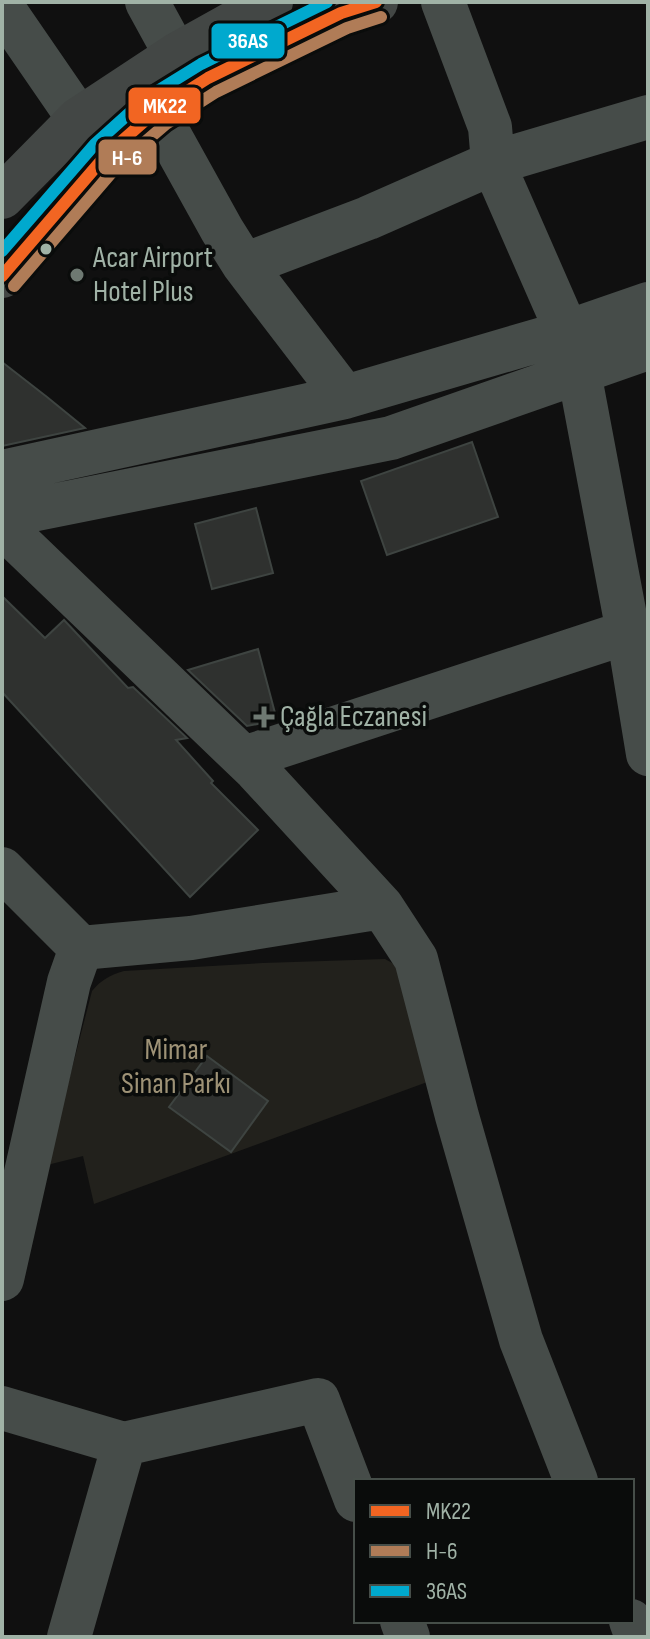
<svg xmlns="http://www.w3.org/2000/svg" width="650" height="1639" viewBox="0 0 650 1639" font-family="'Sofia Sans Condensed',sans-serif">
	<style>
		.green { fill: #22211c }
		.building { fill: #2f312f; stroke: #3e4441; stroke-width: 2 }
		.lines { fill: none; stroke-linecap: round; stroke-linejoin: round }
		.minor { stroke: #464c49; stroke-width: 44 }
		.major { stroke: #434745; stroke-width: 44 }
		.bus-1-casing { stroke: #0a0c0b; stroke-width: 18 }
		.bus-2-casing { stroke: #0a0c0b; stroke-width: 18 }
		.bus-3-casing { stroke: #0a0c0b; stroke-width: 18 }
		.bus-1 { stroke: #f26522; stroke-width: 12 }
		.bus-2 { stroke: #b07c57; stroke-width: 12 }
		.bus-3 { stroke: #00a9ce; stroke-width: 12 }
		.bus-dot { fill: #a0b2a6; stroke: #0a0c0b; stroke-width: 3 }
		.poi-dot { fill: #6e7972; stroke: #0a0c0b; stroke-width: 3 }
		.labels { text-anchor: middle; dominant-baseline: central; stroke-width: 7; stroke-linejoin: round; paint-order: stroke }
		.poi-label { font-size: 30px; fill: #a0b2a6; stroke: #0a0c0b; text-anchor: start }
		.park-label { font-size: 30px; fill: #9e9276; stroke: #0a0c0b }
		.line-badge { stroke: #0a0c0b; stroke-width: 3 }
		.badge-label { font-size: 22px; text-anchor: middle; font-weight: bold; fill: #fff }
	</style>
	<rect width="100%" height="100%" fill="#101010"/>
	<!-- green -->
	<path class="green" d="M385,959L396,965L430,1081L94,1204L83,1156L47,1165L92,991C101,980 110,975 124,971L263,963Z"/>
	<!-- building -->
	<path class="building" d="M2,362L47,397L85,428L2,446Z
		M472,442L498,517L387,555L361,481Z
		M256,508L273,573L212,589L195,524Z
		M2,596L45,638L64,620L128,688L133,687L187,738L176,740L213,781L211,783L258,830L190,897L2,692Z
		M258,649L275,713L266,715L268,722L247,726L188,670Z
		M207,1056L268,1101L231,1152L169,1107Z"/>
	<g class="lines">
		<!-- minor -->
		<path class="minor" d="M147,2L176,55
			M443,2L490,127L493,163L567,332
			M2,7L79,119
			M156,111L222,230L244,265L345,397
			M244,265L368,218L493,163L648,117
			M579,372L628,632L648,754
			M2,472L345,397L567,332L648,304
			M2,516L391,438L648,348
			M2,526L256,770L382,907L416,959L457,1116L521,1340L576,1481
			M244,758L628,632
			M2,869L81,948L69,982L2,1279
			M81,948L191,938L382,907
			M2,1408L124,1444L318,1400L356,1500
			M402,1621L408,1637
			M631,1621L637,1637
			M69,1637L124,1444"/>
		<!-- major -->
		<path class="major" d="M2,197L79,119L176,55L271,2
			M2,276L107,154L156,111L208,78L341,13L376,2"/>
		<defs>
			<path id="bus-1" d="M2,276L107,154L156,111L208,78L341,13L376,2"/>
			<path id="bus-2" d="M14,286L118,165L166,124L216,92L347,28L381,17"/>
			<path id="bus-3" d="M2,251L95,144L146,98L201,64L327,2"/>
		</defs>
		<!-- bus-1 casing -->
		<use href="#bus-1" class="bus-1-casing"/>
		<!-- bus-2 casing -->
		<use href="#bus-2" class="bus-2-casing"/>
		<!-- bus-3 casing -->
		<use href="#bus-3" class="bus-3-casing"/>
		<!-- bus-1 -->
		<use href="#bus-1" class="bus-1"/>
		<!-- bus-2 -->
		<use href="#bus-2" class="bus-2"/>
		<!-- bus-3 -->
		<use href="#bus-3" class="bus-3"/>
	</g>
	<!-- markers -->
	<circle class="bus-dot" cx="46" cy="249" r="7"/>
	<g class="poi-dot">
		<circle cx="77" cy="275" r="8"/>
		<path d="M260 705h8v8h8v8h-8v8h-8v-8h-8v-8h8z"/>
	</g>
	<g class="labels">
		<!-- poi labels -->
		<g class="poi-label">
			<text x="93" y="258">Acar Airport<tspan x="93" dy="34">Hotel Plus</tspan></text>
			<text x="280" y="717">Çağla Eczanesi</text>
		</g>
		<!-- park labels -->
		<g class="park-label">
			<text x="176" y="1050">Mimar<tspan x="176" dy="34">Sinan Parkı</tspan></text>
		</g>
	</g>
	<g class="line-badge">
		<rect x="210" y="22" width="76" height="38" rx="8" fill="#00a9ce"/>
		<rect x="127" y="86" width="75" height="39" rx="8" fill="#f26522"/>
		<rect x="97" y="138" width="61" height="38" rx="8" fill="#b07c57"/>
	</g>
	<g class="badge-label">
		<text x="248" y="48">36AS</text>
		<text x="165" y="113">MK22</text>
		<text x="127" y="165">H-6</text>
	</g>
	<!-- border -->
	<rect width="650" height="1639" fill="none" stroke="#a0b2a6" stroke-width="8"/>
	<!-- legend -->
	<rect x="354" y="1479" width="280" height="144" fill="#0a0c0b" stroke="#464e49" stroke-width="2"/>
	<rect x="370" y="1505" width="40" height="12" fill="#f26522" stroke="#464e49" stroke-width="2"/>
	<text x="426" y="1519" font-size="24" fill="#a0b2a6">MK22</text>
	<rect x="370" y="1545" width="40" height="12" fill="#b07c57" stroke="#464e49" stroke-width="2"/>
	<text x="426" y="1559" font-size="24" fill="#a0b2a6">H-6</text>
	<rect x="370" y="1585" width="40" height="12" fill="#00a9ce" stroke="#464e49" stroke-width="2"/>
	<text x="426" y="1599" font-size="24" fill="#a0b2a6">36AS</text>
</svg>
